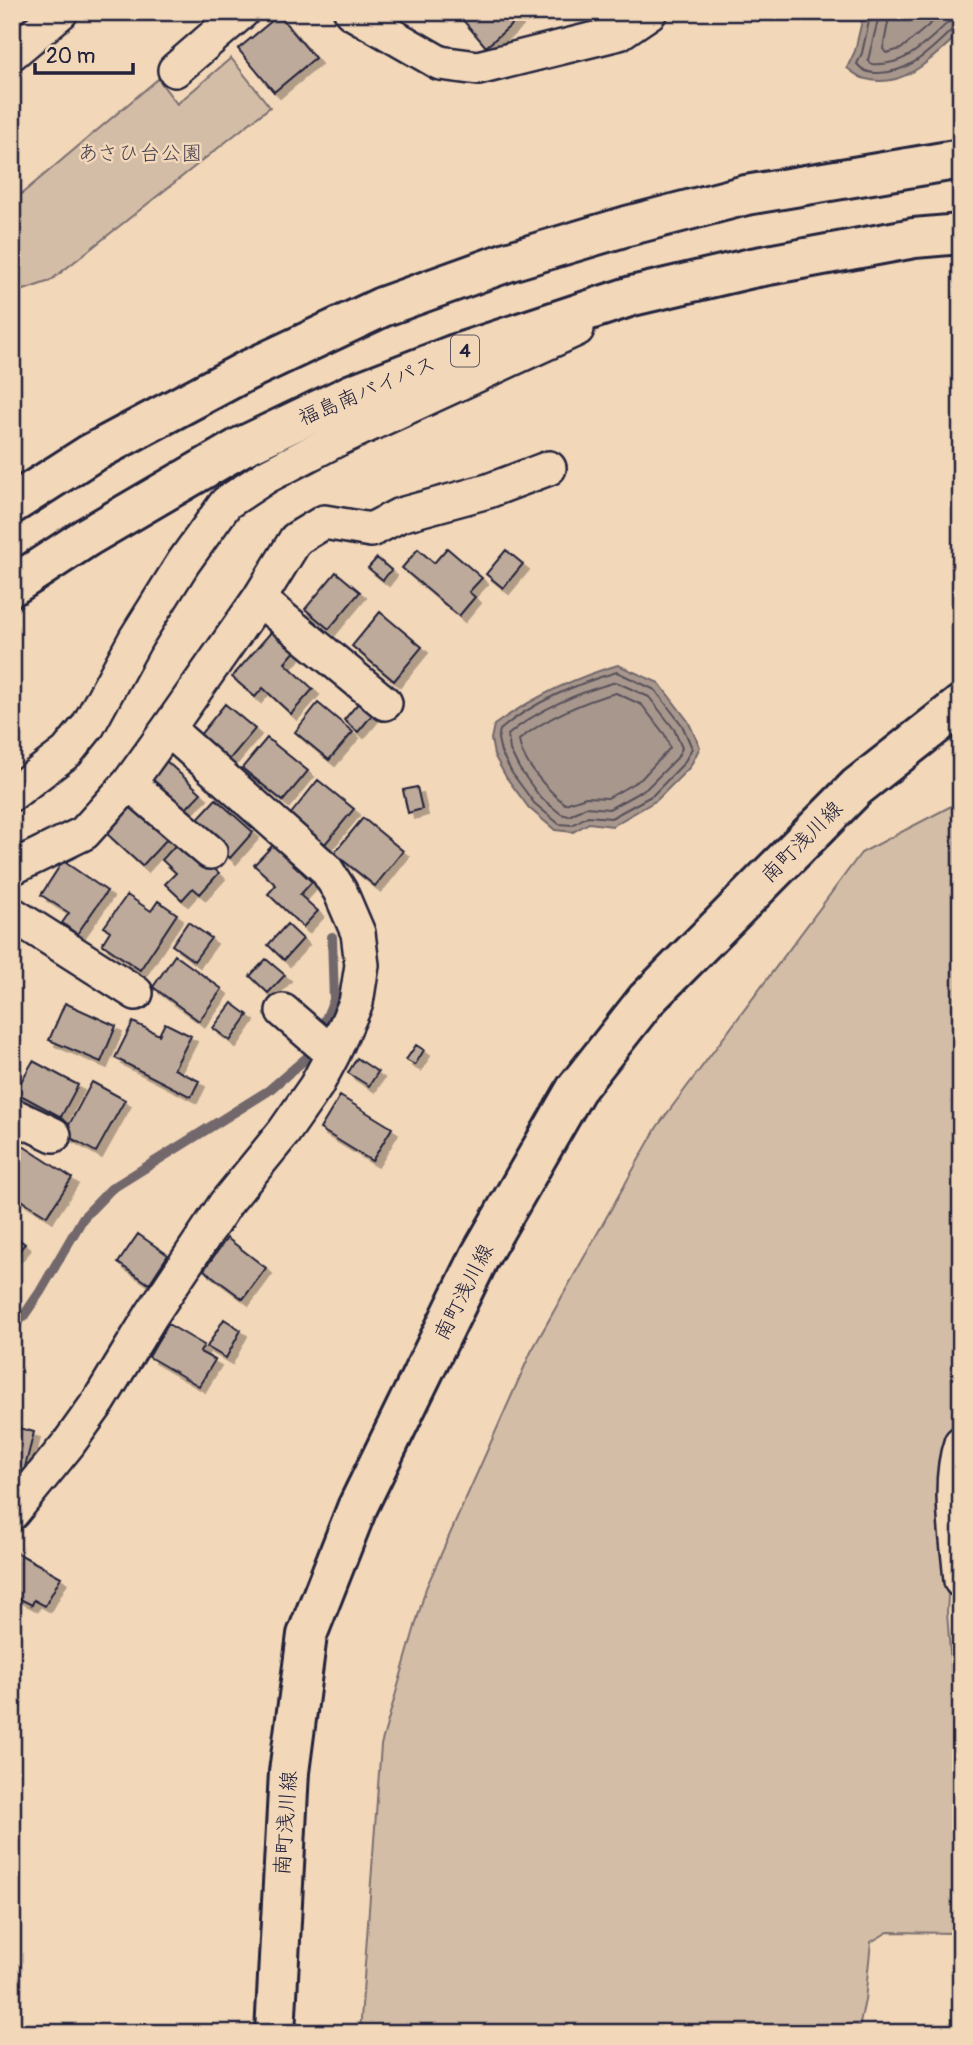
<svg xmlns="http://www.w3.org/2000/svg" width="973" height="2045" viewBox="0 0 973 2045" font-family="Pangolin,'Klee One',sans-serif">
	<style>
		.green { fill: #d4bda7; stroke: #7b7071; stroke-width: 2 }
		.water { fill: #a8978c; stroke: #72686c; stroke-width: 2 }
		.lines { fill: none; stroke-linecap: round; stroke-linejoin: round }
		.shore { stroke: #58515b; stroke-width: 2 }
		.stream { stroke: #72686c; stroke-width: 10 }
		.building { fill: #beaa9a; stroke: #22223b; stroke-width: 2; filter: url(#shadow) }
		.minor-casing { stroke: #22223b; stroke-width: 38 }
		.tertiary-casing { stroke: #22223b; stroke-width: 44 }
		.trunk-casing { stroke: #22223b; stroke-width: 44 }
		.minor { stroke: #f2d7b9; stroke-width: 33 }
		.tertiary { stroke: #f2d7b9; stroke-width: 38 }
		.trunk { stroke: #f2d7b9; stroke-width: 38 }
		.labels { text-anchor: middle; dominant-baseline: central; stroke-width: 5; stroke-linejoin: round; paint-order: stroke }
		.shield { fill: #f2d7b9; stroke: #605861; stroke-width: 2 }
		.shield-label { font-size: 19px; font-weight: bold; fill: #22223b }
		.park-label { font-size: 21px; fill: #464151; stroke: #f2d7b9 }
		.street-label { font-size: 21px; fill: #22223b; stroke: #f2d7b9 }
	</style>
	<defs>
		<filter id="shadow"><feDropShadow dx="6" dy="6" stdDeviation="0" flood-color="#0004"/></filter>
	</defs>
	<rect width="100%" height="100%" fill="#f2d7b9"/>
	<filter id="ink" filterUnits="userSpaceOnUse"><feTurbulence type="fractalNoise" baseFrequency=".0143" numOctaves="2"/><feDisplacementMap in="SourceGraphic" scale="14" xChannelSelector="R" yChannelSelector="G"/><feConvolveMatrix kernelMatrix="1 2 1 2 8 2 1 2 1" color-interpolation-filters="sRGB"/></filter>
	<g filter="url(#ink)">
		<!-- green -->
		<path class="green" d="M231,58L270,107L50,281L12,294V202L158,79L177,104Z
			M961,801V1406L943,1481L950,1562L947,1613L952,1679L961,1738V1921L955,1933L888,1932L871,1942L865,2000L858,2033H360L381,1745L426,1588L531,1352L657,1127L861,853Z"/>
		<!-- water -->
		<path class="water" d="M864,12H961V32C936,55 904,90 866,79C859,78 853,72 847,68L855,51Z
			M618,665L659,683L688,721L700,747L690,767L657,800L612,826L589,823L573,832L555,830L529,808L506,777L494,755L491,739L494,725C532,698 573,678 618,665Z"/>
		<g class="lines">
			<!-- shore -->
			<path class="shore" d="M871,12L862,53L857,64C862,70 867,73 875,73C909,75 931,49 954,28L961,27
				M880,12L868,60L871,64C901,66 916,52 937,33C945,25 950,19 961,18
				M890,12L883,49L886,53L901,49L944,12
				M617,672L655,690L682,725L692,748L684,763L653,795L611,818L588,816L572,825L559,824L534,803L512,773L501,752L498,739L500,730C531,703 578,683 617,672Z
				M616,682L649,697L674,729L682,748L677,758L647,788L609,809L586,807L569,816L561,814L540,797L519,768L510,750L508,735C536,710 580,692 616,682Z
				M616,693L642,705L665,735L670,748L641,779L608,798L586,797L565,804C549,791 521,762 519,740C544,719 584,701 616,693Z"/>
			<!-- stream -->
			<path class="stream" d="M322,1028L334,1000L332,937
				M12,1327L23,1317L40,1292L83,1218L111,1189L268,1091L311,1054"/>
		</g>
		<!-- building -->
		<path class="building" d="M456,12H511L517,20L486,47Z
			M279,15L315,58L274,92L238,49Z
			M447,548L482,578L469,592L475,597L459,616L402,568L418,549L434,563Z
			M506,550L523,564L503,588L486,574Z
			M377,558L391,570L383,580L368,568Z
			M336,572L360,592L329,629L305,609Z
			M380,612L422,647L394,681L352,646Z
			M273,630L296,650L285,663L313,689L291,714L263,688L255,697L232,677Z
			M359,702L373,714L358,732L344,720Z
			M318,703L353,732L329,760L295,732Z
			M225,704L255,729L229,760L199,736Z
			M267,738L308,771L283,801L242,768Z
			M163,758L201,793L179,816L142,782Z
			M318,780L354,809L325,844L290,815Z
			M417,787L422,809L408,813L403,790Z
			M216,799L253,832L230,858L193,824Z
			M130,807L167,839L142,866L106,833Z
			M363,818L403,851L375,886L334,853Z
			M181,839L219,873L200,894L193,888L182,900L165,884L176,873L162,860Z
			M273,845L312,882L300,895L318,911L303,927L268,894L276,885L254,865Z
			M63,861L107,891L77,934L62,923L69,913L41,895Z
			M127,895L151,911L158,901L177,914L140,970L102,944L110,931L104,927Z
			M188,922L211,938L194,961L172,945Z
			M287,924L303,939L284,960L268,945Z
			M175,955L222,989L199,1021L153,987Z
			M266,959L285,975L268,993L250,976Z
			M65,1003L116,1026L101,1062L49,1040Z
			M232,1003L248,1015L230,1041L213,1028Z
			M133,1022L159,1035L165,1023L191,1036L174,1069L199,1081L191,1097L115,1058Z
			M416,1045L424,1050L415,1065L406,1060Z
			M357,1058L378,1072L369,1086L348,1073Z
			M33,1061L78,1085L61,1117L15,1092Z
			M92,1082L125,1100L96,1152L64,1134Z
			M340,1096L392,1128L372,1161L320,1129Z
			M20,1144L72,1178L47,1216L12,1194V1156Z
			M12,1234L25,1244L12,1259Z
			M138,1234L168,1255L149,1284L118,1263Z
			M227,1238L266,1268L243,1299L204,1270Z
			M224,1319L241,1330L226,1358L207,1347Z
			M168,1324L204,1345L200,1352L215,1360L199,1386L149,1357Z
			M12,1426L34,1432L24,1471L12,1468Z
			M12,1550L61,1577L45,1606L34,1600L32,1605L12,1595Z"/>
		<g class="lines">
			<defs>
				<path id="minor" d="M351,12L440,63L478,68L619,33L650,12
					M12,53L61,12
					M175,70L242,12
					M259,599L385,703
					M129,783L210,852
					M12,794L67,752L88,726L136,638L183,563L226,503L267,476L338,439L577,329
					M12,868L84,833L129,783L168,729L259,599L296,539L324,522L371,530L400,515L488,491L549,468
					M12,914L136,993
					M283,1011L333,1054
					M12,1115L54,1135
					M961,1443C947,1484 958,1539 961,1581
					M12,1513L69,1443L99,1401L152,1314L226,1203L284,1132L316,1086L333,1054L356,1003L362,965L358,933L340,891L326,869L168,729"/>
				<path id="tertiary" d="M275,2033L289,1772L307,1635L357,1508L480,1256L576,1089L646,1000L857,787L961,705"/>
				<path id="trunk" d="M12,504L90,454L246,371L382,307L510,261L627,226L746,195L961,159
					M12,586L87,537L241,447L352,394L453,355L632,296L752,268L914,238L961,234"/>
			</defs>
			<!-- minor casing -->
			<use href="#minor" class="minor-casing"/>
			<!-- tertiary casing -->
			<use href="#tertiary" class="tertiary-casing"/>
			<!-- trunk casing -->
			<use href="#trunk" class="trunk-casing"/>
			<!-- minor -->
			<use href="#minor" class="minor"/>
			<!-- tertiary -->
			<use href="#tertiary" class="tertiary"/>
			<!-- trunk -->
			<use href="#trunk" class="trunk"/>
		</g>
	</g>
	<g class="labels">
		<!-- shield labels -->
		<rect class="shield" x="451" y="335.5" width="28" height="31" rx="5"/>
		<g class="shield-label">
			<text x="465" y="351">4</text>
		</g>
		<!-- park labels -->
		<g class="park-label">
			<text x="140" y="153">あさひ台公園</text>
		</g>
		<!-- street labels -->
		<g class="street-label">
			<text transform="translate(367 391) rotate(-23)">福島南バイパス</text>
			<text transform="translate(802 842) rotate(-45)">南町浅川線</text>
			<text transform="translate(464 1292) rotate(-63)">南町浅川線</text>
			<text transform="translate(286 1823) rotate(-86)">南町浅川線</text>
		</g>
	</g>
	<!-- margin -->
	<rect width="973" height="2045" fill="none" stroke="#f2d7b9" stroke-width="42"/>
	<rect x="21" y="21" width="931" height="2003" fill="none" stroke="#22223b" stroke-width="2.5" filter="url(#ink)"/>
	<!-- scale -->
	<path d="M35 63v10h98v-10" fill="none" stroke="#22223b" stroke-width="3.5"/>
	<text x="46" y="63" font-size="21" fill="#22223b" stroke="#f2d7b9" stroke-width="5" paint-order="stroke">20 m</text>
</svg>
